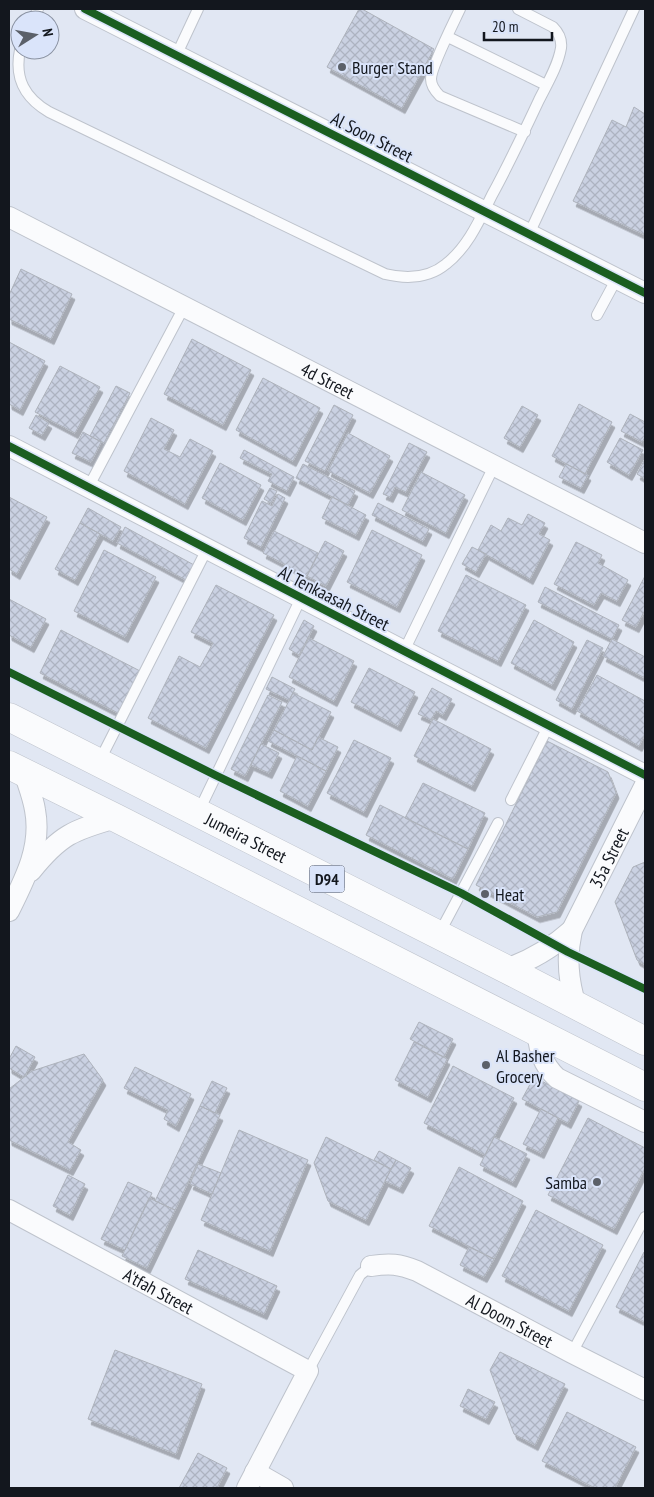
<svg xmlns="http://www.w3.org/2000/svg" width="654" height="1497" viewBox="0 0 654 1497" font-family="'PT Sans Narrow',sans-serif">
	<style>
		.building { fill: url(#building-cross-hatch); stroke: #adb2bb; filter: url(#shadow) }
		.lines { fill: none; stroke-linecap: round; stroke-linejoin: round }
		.lane-casing { stroke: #bec3cc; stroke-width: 12 }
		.street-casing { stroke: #bec3cc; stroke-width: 22 }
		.primary-casing { stroke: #bec3cc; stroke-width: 29 }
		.lane { stroke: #fafbfd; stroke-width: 10 }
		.street { stroke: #fafbfd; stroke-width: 20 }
		.primary { stroke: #fafbfd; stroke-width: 28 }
		.cycleway-casing { stroke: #dae4fa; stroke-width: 11 }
		.cycleway { stroke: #1b5e20; stroke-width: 8 }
		.poi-dot { fill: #5b6069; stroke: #dae4fa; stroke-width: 2 }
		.labels { text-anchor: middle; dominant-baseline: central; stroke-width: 4; stroke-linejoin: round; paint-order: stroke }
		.shield { fill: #dae4fa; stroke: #4f5460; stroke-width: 1 }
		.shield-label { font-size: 16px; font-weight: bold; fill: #13171e }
		.poi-label { font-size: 18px; fill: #13171e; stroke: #dae4fa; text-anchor: start }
		.street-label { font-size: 18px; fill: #13171e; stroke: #dae4fa }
	</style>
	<defs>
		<pattern id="building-cross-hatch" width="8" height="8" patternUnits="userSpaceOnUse" patternTransform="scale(1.25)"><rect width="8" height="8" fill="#cad1e2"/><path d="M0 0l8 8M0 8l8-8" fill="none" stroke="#adb3c1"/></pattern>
		<filter id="shadow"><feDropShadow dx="3" dy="5.5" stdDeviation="0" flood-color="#0004"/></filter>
	</defs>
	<rect width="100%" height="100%" fill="#e1e7f3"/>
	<!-- building -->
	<path class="building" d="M359,9H362L434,49L402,108L327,67Z
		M634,107L645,114V235L573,201L612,120L626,127Z
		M21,269L72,294L51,339L9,319V295Z
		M192,339L251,370L223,425L164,394Z
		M9,342L45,361L20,410L9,404Z
		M60,366L100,387L75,433L35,412Z
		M263,378L320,408L293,461L236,430Z
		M116,386L130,393L104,443L90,436Z
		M579,404L612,422L585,474L552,456Z
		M334,405L353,415L325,471L305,461Z
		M522,406L538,415L520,447L504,438Z
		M630,414L645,422V437L642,442L621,431Z
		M36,415L49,423L42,435L29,428Z
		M151,418L174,430L164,449L180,457L190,439L213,451L185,504L124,471Z
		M83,432L101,442L91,462L72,453Z
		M348,433L390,456L370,493L328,471Z
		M620,438L643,450L629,475L607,462Z
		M409,443L427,452L406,492L395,487L390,497L383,494Z
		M244,450L294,477L287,491L268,481L272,474L240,458Z
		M645,459V479L637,474Z
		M220,463L261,485L243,520L202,498Z
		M303,464L355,491L348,505L296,478Z
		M566,464L588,475L581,488L559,477Z
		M421,472L465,495L446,533L402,510Z
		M270,488L277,491L271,503L264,499Z
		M278,494L285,498L261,547L244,538L262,501L272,506Z
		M9,497L47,517L17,574L9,569Z
		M332,497L366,515L356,535L322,518Z
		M378,503L429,529L423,541L372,515Z
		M88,508L121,527L113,541L80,523Z
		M528,514L545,523L539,534L550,540L530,579L478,550L491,525L501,531L508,518L522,525Z
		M80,523L100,534L75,580L55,569Z
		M125,527L194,565L186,580L117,543Z
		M372,530L422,555L397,607L347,582Z
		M274,531L318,553L307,576L263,553Z
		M325,541L344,551L326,586L307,576Z
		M576,542L602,555L598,563L628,580L617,601L601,593L594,605L554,584Z
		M472,547L486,554L476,572L462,564Z
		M104,550L156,577L125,637L74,611Z
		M466,575L526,605L498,661L438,631Z
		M645,576V610L636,627L622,620Z
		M216,585L274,615L206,748L148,718L179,656L200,667L213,643L191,632Z
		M545,587L619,625L612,639L538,602Z
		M9,599L46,619L31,647L9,635Z
		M304,620L314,626L299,655L289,649Z
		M534,620L574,642L552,685L511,663Z
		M61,630L140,671L118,713L40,673Z
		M309,638L354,661L334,701L289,677Z
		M612,639L645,657V678L603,656Z
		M587,640L603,648L572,709L556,700Z
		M369,668L415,692L398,726L351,702Z
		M597,675L645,701V734L639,746L577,711Z
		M272,677L295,689L289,700L266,689Z
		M432,688L452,699L443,715L436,711L431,720L418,714Z
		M293,693L331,712L312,750L274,730Z
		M268,695L282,702L245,776L231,769Z
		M433,719L491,749L472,786L414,756Z
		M274,730L312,750L318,737L338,747L326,771L268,741Z
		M354,740L391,758L364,812L327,793Z
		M547,741L608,772L616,793L557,912L537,917L476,885Z
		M261,744L279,753L269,773L251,765Z
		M297,756L326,771L308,806L280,791Z
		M423,783L485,813L468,849L405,818Z
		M380,805L468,849L453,879L366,835Z
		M645,862V965L637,960L615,902L633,867Z
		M419,1022L453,1039L444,1057L410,1039Z
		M414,1042L447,1059L428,1097L395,1080Z
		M16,1046L35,1057L24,1077L9,1068V1059Z
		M84,1054L103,1080L68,1142L81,1150L70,1170L9,1140V1089L32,1071Z
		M453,1066L514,1098L485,1155L424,1123Z
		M135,1067L191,1094L176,1126L164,1119L168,1110L124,1088Z
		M534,1077L579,1101L568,1123L522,1099Z
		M212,1081L227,1088L215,1113L200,1106Z
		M200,1106L220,1115L175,1210L155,1201Z
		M541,1109L558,1118L541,1153L523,1144Z
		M588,1118L645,1148V1168L614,1229L548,1195Z
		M239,1130L308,1160L270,1251L201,1220Z
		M326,1137L391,1169L366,1220L328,1201L314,1163Z
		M494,1137L527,1154L513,1182L480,1165Z
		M379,1151L396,1160L391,1169L374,1160Z
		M396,1160L411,1168L400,1188L385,1181Z
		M198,1164L221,1173L212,1194L190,1184Z
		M459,1167L523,1201L494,1259L429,1226Z
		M68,1175L85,1184L70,1215L53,1206Z
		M128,1182L152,1193L125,1250L101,1239Z
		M149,1198L175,1210L147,1268L122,1256Z
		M536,1210L603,1245L569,1311L502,1276Z
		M469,1247L494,1259L484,1277L460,1265Z
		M198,1250L277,1286L264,1314L185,1279Z
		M644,1252L645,1253V1322L616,1307Z
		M115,1350L202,1384L176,1454L88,1419Z
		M500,1352L565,1384L535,1445L514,1434L490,1370Z
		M468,1389L495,1402L486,1419L460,1406Z
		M567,1412L636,1447L615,1488H595L542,1461Z
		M198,1453L227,1468L217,1488H179Z"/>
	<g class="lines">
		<defs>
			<path id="lane" d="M460,9C454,22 431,67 431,79C431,86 435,91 440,96L525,132
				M33,20L38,9
				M448,37L546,85
				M20,50C14,79 25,98 49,112L385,274C406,279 428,279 446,264C468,247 480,219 492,195C509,164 524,132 539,100C547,84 558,66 561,48C562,40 559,33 553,27L518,9
				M176,56L198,9
				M529,234L634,9
				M597,315L617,278
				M88,488L184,307
				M404,651L494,466
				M99,762L207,549
				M511,800L549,725
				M198,813L301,598
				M439,934L498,823
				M572,1353L645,1217
				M308,1371L360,1275L371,1266"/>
			<g id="street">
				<path d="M85,9L645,293"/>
				<path id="s1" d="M9,217L645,543"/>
				<path d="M9,446L404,651L645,775"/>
				<path d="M31,871C60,835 73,830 116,818"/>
				<path d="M9,911C25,879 42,847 35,810C33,797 28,785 24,772"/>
				<path d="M506,969C532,960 552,948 572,930"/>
				<path id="s2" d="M576,1006C568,980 566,957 572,930L645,785"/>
				<path d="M537,1032C540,1052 542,1064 557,1078L645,1122"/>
				<path id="s3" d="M9,1210L308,1371L247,1488"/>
				<path id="s4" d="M371,1266C390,1263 399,1264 417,1271L572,1353L645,1390"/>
				<path d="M255,1472L283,1488"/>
			</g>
			<g id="primary">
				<path id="s5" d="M9,717L506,969L645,1041"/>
				<path d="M9,765L116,818L645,1087"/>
			</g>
		</defs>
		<!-- lane casing -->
		<use href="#lane" class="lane-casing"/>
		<!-- street casing -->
		<use href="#street" class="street-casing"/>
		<!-- primary casing -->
		<use href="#primary" class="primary-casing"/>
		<!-- lane -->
		<use href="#lane" class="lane"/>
		<!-- street -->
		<use href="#street" class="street"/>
		<!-- primary -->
		<use href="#primary" class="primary"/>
		<defs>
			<path id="cycleway" d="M85,9L645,293
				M9,446L404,651L645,775
				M9,672L215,775L461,893L568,952L645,989"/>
		</defs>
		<!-- cycleway casing -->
		<use href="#cycleway" class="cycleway-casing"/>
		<!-- cycleway -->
		<use href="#cycleway" class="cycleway"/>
	</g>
	<!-- markers -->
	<g class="poi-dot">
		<circle cx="342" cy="67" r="5"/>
		<circle cx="485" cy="894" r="5"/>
		<circle cx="486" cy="1065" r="5"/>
		<circle cx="597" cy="1182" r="5"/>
	</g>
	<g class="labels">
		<!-- shield labels -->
		<rect class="shield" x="309.5" y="865.5" width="35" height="27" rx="4"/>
		<g class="shield-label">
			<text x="327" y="879">D94</text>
		</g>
		<!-- poi labels -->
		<g class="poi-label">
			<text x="352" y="67">Burger Stand</text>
			<text x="495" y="894">Heat</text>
			<text x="496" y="1055">Al Basher<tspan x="496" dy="21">Grocery</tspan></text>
			<text x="587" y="1182" text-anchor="end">Samba</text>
		</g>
		<!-- street labels -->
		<g class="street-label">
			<text transform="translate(372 137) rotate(27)">Al Soon Street</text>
			<text stroke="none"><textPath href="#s1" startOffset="358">4d Street</textPath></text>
			<text transform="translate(334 598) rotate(27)">Al Tenkaasah Street</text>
			<text stroke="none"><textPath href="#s5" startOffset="266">Jumeira Street</textPath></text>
			<text stroke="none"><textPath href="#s2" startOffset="158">35a Street</textPath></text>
			<text stroke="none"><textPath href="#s3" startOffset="170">A'tfah Street</textPath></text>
			<text stroke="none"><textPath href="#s4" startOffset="152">Al Doom Street</textPath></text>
		</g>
	</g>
	<!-- border -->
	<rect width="654" height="1497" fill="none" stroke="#13171e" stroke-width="20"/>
	<!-- north arrow -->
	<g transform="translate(35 35) rotate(79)"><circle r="24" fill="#dae4fa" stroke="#8a92a2"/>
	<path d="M0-4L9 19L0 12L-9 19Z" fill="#5b6069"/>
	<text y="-8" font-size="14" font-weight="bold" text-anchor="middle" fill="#13171e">N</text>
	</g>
	<!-- scale -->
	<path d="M484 32v8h68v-8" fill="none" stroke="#13171e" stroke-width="2.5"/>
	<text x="492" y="32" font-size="15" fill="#13171e" stroke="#dae4fa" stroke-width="4" paint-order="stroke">20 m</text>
</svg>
